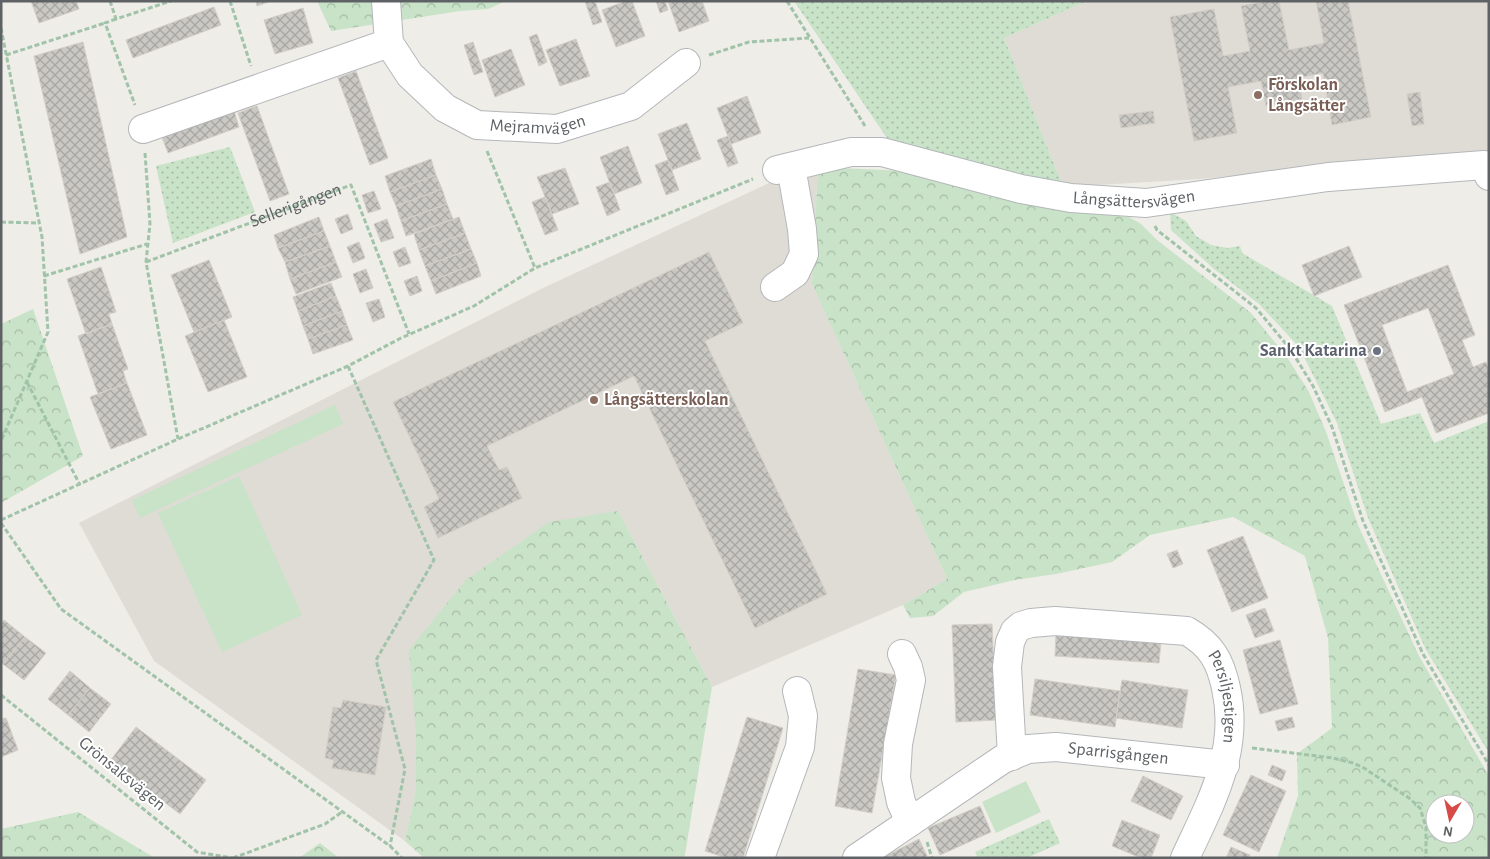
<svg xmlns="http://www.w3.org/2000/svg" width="1490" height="859" viewBox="0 0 1490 859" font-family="'Alegreya Sans',sans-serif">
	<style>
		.education { fill: #dedcd5 }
		.green { fill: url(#green-dots) }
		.forest { fill: url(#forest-crowns); fill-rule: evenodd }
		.pitch { fill: #c8e3c7 }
		.building { fill: url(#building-cross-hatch); stroke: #d3cec6; fill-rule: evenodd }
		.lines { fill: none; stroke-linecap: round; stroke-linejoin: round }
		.minor-casing { stroke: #b4b7ba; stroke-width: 30 }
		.path { stroke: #a0c3a9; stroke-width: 3; stroke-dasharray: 5 2.5; stroke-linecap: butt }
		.minor { stroke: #fff; stroke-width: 28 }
		.education-dot { fill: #8d6e63; stroke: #fff; stroke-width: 2 }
		.worship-dot { fill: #6b7280; stroke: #fff; stroke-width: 2 }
		.labels { text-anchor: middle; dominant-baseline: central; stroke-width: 4; stroke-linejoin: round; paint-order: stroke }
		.education-label { font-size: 18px; font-weight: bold; fill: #785e54; stroke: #fff; text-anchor: start }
		.street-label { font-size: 18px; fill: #5e6265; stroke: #fff }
		.worship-label { font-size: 18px; font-weight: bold; fill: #5b616d; stroke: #fff; text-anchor: end }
	</style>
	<defs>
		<pattern id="green-dots" width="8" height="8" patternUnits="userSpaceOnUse" patternTransform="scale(1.25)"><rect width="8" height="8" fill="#c8e3c7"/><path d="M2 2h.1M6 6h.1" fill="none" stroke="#a6bba5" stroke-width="1.8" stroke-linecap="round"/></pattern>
		<pattern id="forest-crowns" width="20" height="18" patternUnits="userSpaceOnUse" patternTransform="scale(1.25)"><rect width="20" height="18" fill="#c8e3c7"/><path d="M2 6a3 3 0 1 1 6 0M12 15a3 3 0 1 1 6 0" fill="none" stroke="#a6bba5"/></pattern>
		<pattern id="building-cross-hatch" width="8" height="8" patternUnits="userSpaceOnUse" patternTransform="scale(1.25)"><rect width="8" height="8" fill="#cac8c3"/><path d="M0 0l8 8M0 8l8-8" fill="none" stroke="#a7a6a2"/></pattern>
	</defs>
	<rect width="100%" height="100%" fill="#efede7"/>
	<!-- education -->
	<path class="education" d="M1087,1H1489V151L1200,179L1063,187L1004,38Z
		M818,167L812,284L947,579L903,605L712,687L618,511L416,732V789L405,841L154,661L79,523L543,288L780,178Z"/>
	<!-- green -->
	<path class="green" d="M794,1H1087L1004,38L1063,187L889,141Z
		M230,147L255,212L173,243L156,166Z
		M1170,212L1186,221L1196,236L1211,245L1228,248L1240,246L1242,253L1332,306L1381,424L1420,413L1434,443L1489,421V753L1426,650L1368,518L1337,423L1299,347L1259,304L1214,269L1171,230Z
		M1049,819L1060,843L1027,858H978L975,852Z"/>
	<!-- forest -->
	<path class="forest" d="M317,1H506L488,9L460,11L331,31Z
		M818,167L905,171L989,196L1064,211L1129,217L1141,224L1157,240L1251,313L1287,357L1309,392L1326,432L1358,525L1419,656L1489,776V858H1277L1298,796L1297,754L1332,728L1328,638L1305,556L1233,517L1150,535L1112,562L1056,574L1015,580L964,592L933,616L910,618L903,605L947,579L812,284ZM1435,804H1465V834H1435Z
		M33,309L83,456L1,503V324Z
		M618,511L712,687L685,855L681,858H424L405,841L416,789V732L409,650L466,580L549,522Z
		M78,812L155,858H1V829Z
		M320,843L339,858H299Z"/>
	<!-- pitch -->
	<path class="pitch" d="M335,405L343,424L140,518L132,500Z
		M239,476L302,615L222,652L158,513Z
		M1026,781L1041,812L996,833L982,802Z"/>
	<!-- building -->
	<path class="building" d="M31,1H76L79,9L39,23Z
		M256,1H271L257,6Z
		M585,1H595L602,22L593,25Z
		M626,1H632L645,36L616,47L602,10Z
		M656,1H665L668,10L660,13Z
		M668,1H702L709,21L679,32Z
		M1267,1H1279L1289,50L1324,43L1316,1H1348L1371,117L1332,125L1323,73L1298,78L1302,99L1266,106L1261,81L1228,87L1237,133L1194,141L1170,17L1214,9L1223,56L1250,51L1241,6Z
		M214,7L221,25L133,58L126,40Z
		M303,8L313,43L275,54L264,20Z
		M537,34L547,62L539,66L529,37Z
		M576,39L590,76L560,86L546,50Z
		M83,42L127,237L80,254L34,56Z
		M473,42L483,72L474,75L464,45Z
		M511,49L525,85L495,97L482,60Z
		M356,71L388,158L370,165L338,78Z
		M1420,92L1424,124L1412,126L1407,94Z
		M747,96L761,133L731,144L717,108Z
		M257,106L289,194L270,201L238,113Z
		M234,111L239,127L168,153L162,137Z
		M1153,111L1155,123L1121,128L1119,115Z
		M687,123L701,159L672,170L658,134Z
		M728,136L738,163L728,167L717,140Z
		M628,146L642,183L614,194L600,157Z
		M431,159L436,175L390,192L385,176Z
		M668,160L679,190L666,195L655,165Z
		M565,168L579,204L552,214L537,177Z
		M436,175L442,189L396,206L390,192Z
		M610,182L620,210L607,216L596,187Z
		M442,189L447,204L401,221L396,206Z
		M374,191L381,209L368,213L362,195Z
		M545,197L558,230L545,235L532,202Z
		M447,204L453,219L406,236L401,221Z
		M348,214L353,229L341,234L335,219Z
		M319,217L324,231L278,248L274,235Z
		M459,217L465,233L419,250L414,234Z
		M387,219L394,238L381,242L374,224Z
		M324,231L330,246L285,262L278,248Z
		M465,233L471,249L425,266L419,250Z
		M359,242L365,258L353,263L347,247Z
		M330,246L336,262L290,279L285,262Z
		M1349,246L1362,277L1314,296L1302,265Z
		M405,247L411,263L399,267L393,252Z
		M471,249L477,263L431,281L425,266Z
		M709,252L743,323L705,341L827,594L755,628L634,376L487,446L499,470L507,467L522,498L438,538L424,507L439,499L393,402Z
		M209,260L232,317L194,332L171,275Z
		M336,262L342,277L296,294L290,279Z
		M477,263L481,276L436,294L431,281Z
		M1448,265L1475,335L1462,340L1473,367L1486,362L1489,370V413L1436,433L1422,397L1385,412L1344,305ZM1428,308L1454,374L1407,392L1382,325Z
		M101,267L116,312L109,314L112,324L86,334L67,279Z
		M366,269L373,288L360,293L353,274Z
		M417,276L422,291L410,296L404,281Z
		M331,283L336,296L298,311L293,297Z
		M336,296L342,311L303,326L298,311Z
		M379,299L385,317L373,322L366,303Z
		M342,311L347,325L308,339L303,326Z
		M224,320L247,377L208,392L185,336Z
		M112,324L128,369L123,371L127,383L98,394L78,336Z
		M347,325L353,340L313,354L308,339Z
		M127,383L147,435L111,449L90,397Z
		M1243,536L1268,598L1232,612L1207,550Z
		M1177,550L1183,564L1173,568L1167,554Z
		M1265,608L1274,631L1255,638L1246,615Z
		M4,620L25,637L3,664L1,663V624Z
		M992,624L996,720L956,722L952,625Z
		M1056,634L1161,641L1159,663L1055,656Z
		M25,637L46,653L24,680L3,664Z
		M1280,640L1298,704L1260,714L1243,650Z
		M858,669L896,675L872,813L835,806Z
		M70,671L90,688L68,715L48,699Z
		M1035,679L1120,691L1115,727L1030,715Z
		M1122,680L1188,690L1182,728L1116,718Z
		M90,688L111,704L89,732L68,715Z
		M343,700L386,707L375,775L332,768L334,760L325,758L333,707L341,708Z
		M747,717L783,728L743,858H727L705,851Z
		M1292,717L1295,727L1278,731L1275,721Z
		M6,718L18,750L1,757V719Z
		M136,727L206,780L180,814L110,761Z
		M1272,765L1286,771L1282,781L1268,775Z
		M1251,775L1286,791L1259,852L1223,835Z
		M1143,776L1183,796L1171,820L1131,801Z
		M980,806L991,832L940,855L928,828Z
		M1122,820L1160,835L1151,858H1141L1112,846Z
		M919,839L927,856L925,858H882Z
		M1231,847L1250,855L1249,858H1226Z"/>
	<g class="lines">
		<defs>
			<g id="minor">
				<path id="s2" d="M386,1L389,43L410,75L445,108L477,125L557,129L631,106L686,63"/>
				<path d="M143,129L389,43"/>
				<path id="s3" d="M777,170L851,152H882L1021,189L1071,198L1146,203L1328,177L1484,165L1489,176"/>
				<path d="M775,287L795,273L804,254L802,229L791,167"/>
				<path d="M902,654L908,667L911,680L898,744L896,778L901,802L910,822"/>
				<path id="s4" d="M1012,756L1007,667L1010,642L1015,631L1021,626L1031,623L1055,621L1187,631C1211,645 1220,660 1226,688C1240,751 1211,802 1185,858"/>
				<path d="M760,858L800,747L803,716L797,691"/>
				<path id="s5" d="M857,858L1003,759L1028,749L1056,747L1225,765"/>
			</g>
		</defs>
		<!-- minor casing -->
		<use href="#minor" class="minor-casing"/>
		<!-- path -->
		<g class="path">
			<path d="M110,1L116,19L171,1"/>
			<path d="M230,1L251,66"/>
			<path d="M787,1L865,126"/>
			<path d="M116,19L105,23L135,105"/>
			<path d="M1,28L42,237L48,332L1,441"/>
			<path d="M6,55L105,23"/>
			<path d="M709,55L749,42L809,38"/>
			<path d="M487,151L535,268"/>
			<path d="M145,153L150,224L146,262L178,439"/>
			<path d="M1,222L39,223"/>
			<path d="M1155,226L1157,230L1256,308L1291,350L1313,386L1332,427L1363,521L1423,654L1489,765"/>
			<path id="s1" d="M146,262L351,185L409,334"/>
			<path d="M44,276L147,244"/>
			<path d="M348,366L434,560L376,660L405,769L390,846"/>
			<path d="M27,382L80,485"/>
			<path d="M1,520L178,439L348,366L401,338L474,306L535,268L753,179"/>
			<path d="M1,523L61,609L390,846L402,858"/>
			<path d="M1,695L197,852L232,858"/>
			<path d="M1252,748L1333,758L1353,763L1364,768L1409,798L1420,808L1426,827V858"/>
			<path d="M927,842L932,858"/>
			<path d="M233,858L325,824L342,812"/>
		</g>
		<!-- minor -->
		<use href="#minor" class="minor"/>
	</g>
	<!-- markers -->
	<g class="education-dot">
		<circle cx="1258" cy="95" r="5"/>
		<circle cx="594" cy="400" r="5"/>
	</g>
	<circle class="worship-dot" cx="1377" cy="351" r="5"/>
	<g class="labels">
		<!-- education labels -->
		<g class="education-label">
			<text x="1268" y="85">Förskolan<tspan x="1268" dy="21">Långsätter</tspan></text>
			<text x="604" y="400">Långsätterskolan</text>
		</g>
		<!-- street labels -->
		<g class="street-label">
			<text stroke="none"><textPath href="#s2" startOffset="226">Mejramvägen</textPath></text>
			<text stroke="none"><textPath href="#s3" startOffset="365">Långsättersvägen</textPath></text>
			<text stroke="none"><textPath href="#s1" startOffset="160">Sellerigången</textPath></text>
			<text stroke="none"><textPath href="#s4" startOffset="381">Persiljestigen</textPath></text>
			<text stroke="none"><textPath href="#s5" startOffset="294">Sparrisgången</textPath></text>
			<text transform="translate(122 774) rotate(39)">Grönsaksvägen</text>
		</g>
		<!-- worship labels -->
		<g class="worship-label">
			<text x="1367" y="351">Sankt Katarina</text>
		</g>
	</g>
	<!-- border -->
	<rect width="1490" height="859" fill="none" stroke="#5e6265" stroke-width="5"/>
	<!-- north arrow -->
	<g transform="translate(1450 819) rotate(189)"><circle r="24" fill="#ffffff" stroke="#bfc0c1"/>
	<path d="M0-4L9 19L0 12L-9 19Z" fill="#d64b46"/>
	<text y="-8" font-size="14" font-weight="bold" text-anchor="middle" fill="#5e6265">N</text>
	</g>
</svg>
